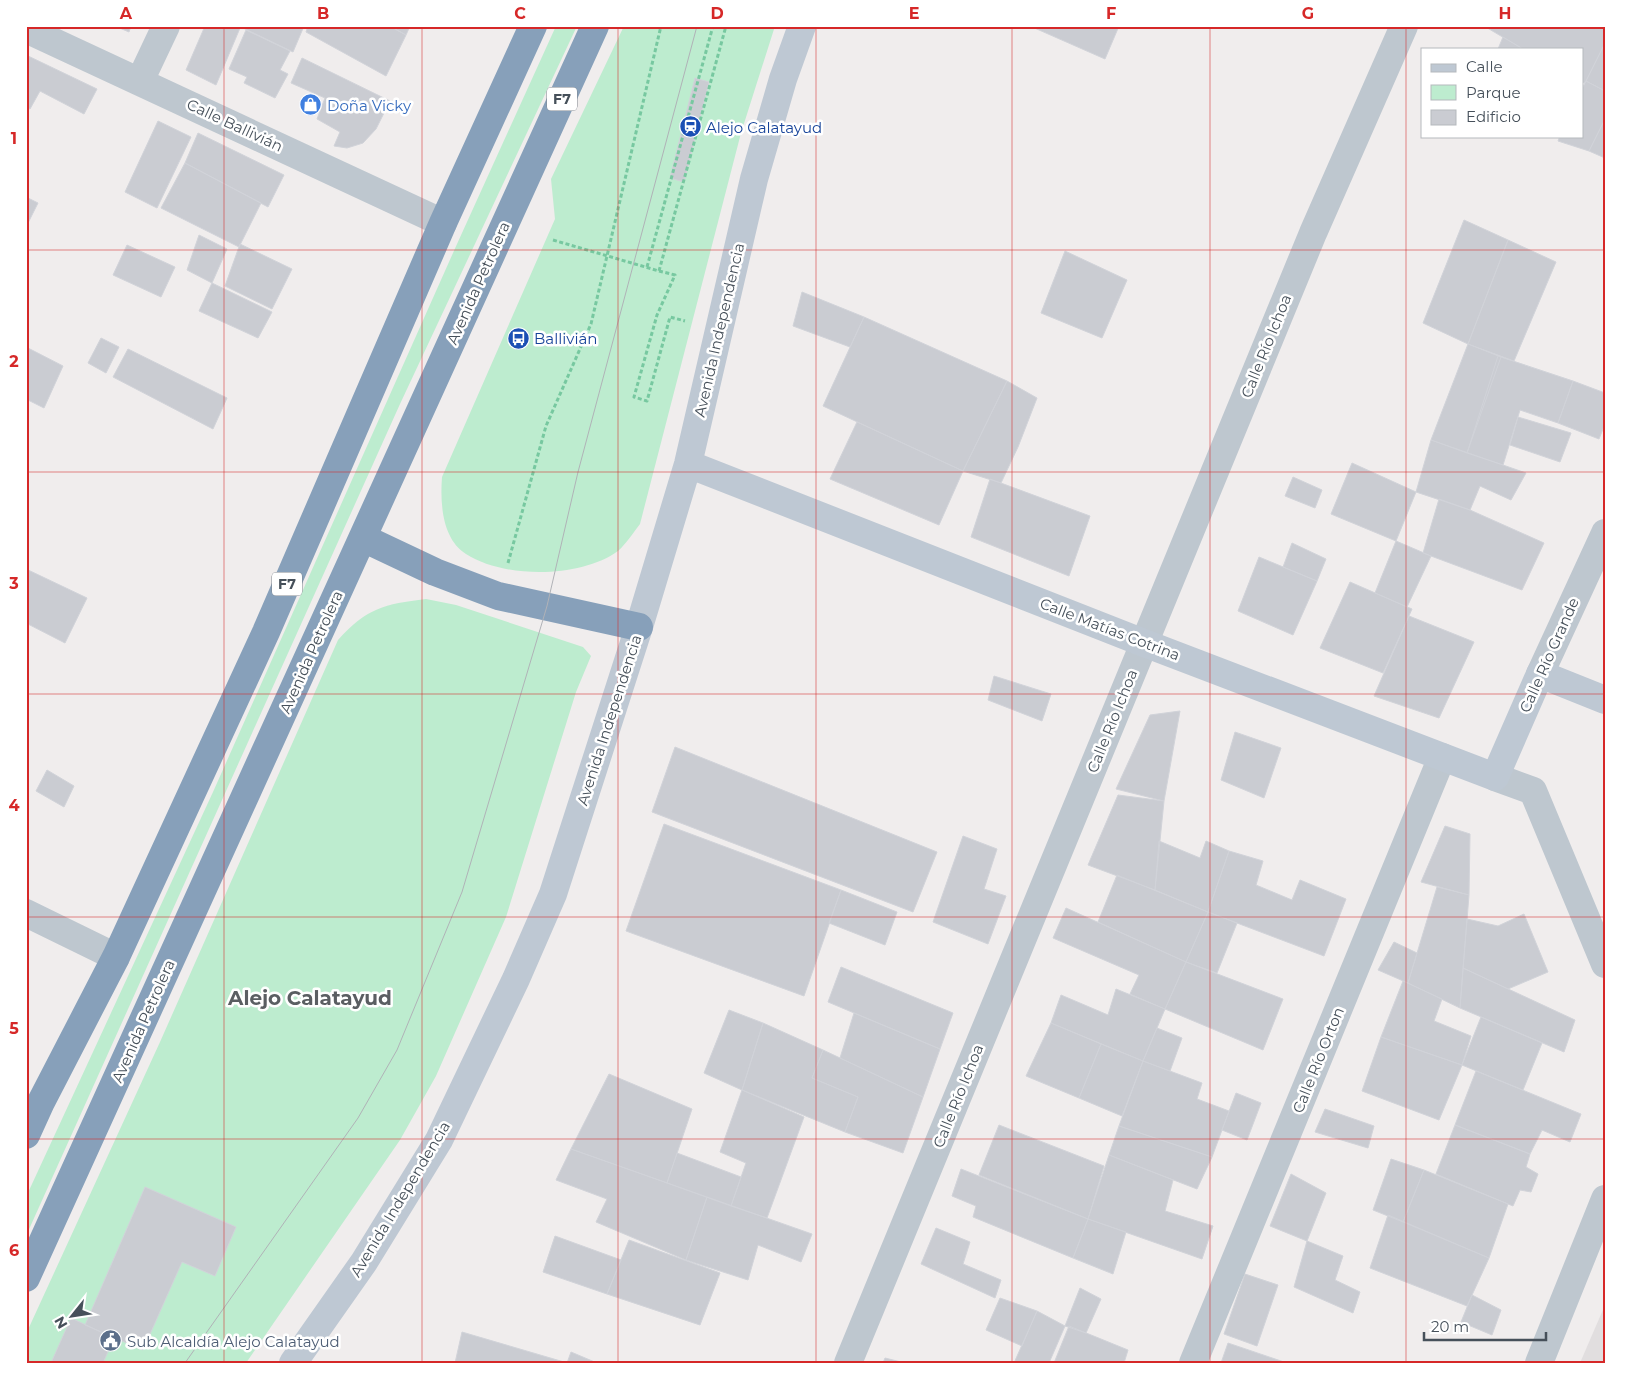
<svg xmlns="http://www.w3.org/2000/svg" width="1631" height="1389" viewBox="0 0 1631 1389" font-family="Montserrat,sans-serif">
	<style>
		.education { fill: #e1dedf }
		.green { fill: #bdeccf }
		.building { fill: #caccd2; stroke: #d1d3d9 }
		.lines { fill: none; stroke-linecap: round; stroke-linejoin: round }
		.path { stroke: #77c8a0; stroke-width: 3; stroke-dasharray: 4 2.5; stroke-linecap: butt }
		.street { stroke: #bec7cf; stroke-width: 28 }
		.secondary { stroke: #bec8d3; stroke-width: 28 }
		.highway { stroke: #87a0ba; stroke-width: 28 }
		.tram { stroke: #b0b2b7; stroke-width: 1 }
		.grid { fill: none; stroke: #d62828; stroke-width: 1; stroke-opacity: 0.55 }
		.labels { text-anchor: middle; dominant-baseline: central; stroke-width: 5; stroke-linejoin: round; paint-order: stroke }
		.shield { fill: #fff; stroke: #7e848c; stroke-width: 1 }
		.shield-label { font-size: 14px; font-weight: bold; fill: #46505a }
		.shop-label { font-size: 15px; fill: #366cbe; stroke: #fff; text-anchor: start }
		.street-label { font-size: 15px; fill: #46505a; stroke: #fff }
		.transit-label { font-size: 15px; fill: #164399; stroke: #fff; text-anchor: start }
		.service-label { font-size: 15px; fill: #4e5e75; stroke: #fff; text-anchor: start }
		.district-label { font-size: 20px; font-weight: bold; fill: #5a5e62; stroke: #fff }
		.neatline { fill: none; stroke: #d62828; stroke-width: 2 }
		.grid-label { font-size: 16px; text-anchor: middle; font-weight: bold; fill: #d62828 }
	</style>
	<rect width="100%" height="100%" fill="#f0eded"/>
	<!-- education -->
	<path class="education" d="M1605,1305V1363H1580Z"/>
	<!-- green -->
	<path class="green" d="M556,26H577L400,404L26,1236V1197L213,792L457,244Z
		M624,26H775L741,133L640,524C633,533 626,544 618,551C581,578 505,579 466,554C442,539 440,503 442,477L555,219L551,179Z
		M426,599L456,605L583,647L591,656L576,692L506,917L436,1076L400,1140L246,1363H26V1334L160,1042L338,640C367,608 384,604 426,599Z"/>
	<!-- building -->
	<path class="building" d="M115,26H131L129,32Z
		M205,26L240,28L216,85L186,70Z
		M239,26H304L293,52Z
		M308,26H389L406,35L386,76L306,32Z
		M390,26H410L406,35Z
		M1030,26H1119L1105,59Z
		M1484,26H1605V43L1585,83L1582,82V49H1523Z
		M246,30L290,51L280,70L288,74L275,98L244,83L247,77L229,69Z
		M1503,37L1523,49H1498Z
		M1605,43V91L1586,81Z
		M26,55L97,89L84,114L40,91L30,109L26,107Z
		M302,58L390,101L376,129L363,143L347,148L334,146L340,132L317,119L325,98L291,83Z
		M695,78L709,82L684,182L670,178Z
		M1586,81L1605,91V119L1589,151L1558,141L1560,136H1582V89Z
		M1605,119V158L1589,151Z
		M158,121L191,137L157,208L125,192Z
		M198,133L284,175L268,207L185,163Z
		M185,163L261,203L239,247L161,208Z
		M26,197L38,203L26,227Z
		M1464,220L1508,240L1468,344L1423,323Z
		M199,235L227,249L212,283L187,270Z
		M1508,240L1556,262L1514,361L1468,344Z
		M240,244L292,269L272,309L225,286Z
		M127,245L175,267L161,297L113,275Z
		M1065,251L1127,280L1102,338L1041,313Z
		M212,283L272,312L258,338L199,311Z
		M802,292L864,317L850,347L793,326Z
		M864,317L1007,381L963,471L823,406Z
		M101,338L119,347L106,373L88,363Z
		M1468,344L1501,357L1467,453L1431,440Z
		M26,347L63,366L44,408L26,399Z
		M128,349L227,398L213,429L113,377Z
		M1498,356L1573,381L1558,423L1520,410L1503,465L1467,453Z
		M1007,381L1037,398L1018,447L1001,483L963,471Z
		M1573,381L1605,393V424L1599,439L1558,423Z
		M1518,417L1571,433L1560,462L1510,445Z
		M857,422L963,471L939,525L830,479Z
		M1431,440L1503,465L1526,473L1511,500L1480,486L1470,510L1416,492Z
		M1352,463L1416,492L1396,541L1331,514Z
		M1293,477L1322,490L1315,508L1285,496Z
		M990,479L1090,516L1069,576L971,537Z
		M1439,499L1470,510L1544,543L1522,590L1423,553Z
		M1396,541L1431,556L1407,607L1375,593Z
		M1292,543L1326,559L1317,581L1283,567Z
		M1259,557L1317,581L1293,635L1238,611Z
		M26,569L87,598L65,643L26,623Z
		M1350,582L1412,609L1383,673L1320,648Z
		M1409,616L1474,642L1439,718L1374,696Z
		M994,676L1051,694L1042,721L988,700Z
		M1180,711L1164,801L1116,789L1150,715Z
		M1235,732L1281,748L1264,798L1221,780Z
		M675,747L937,852L913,912L652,812Z
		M47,770L74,786L64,807L36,791Z
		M1118,795L1164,801L1155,890L1088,865Z
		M664,824L841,890L804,996L626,931Z
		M1445,826L1470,834L1469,895L1421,882Z
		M963,836L997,849L984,889L1006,896L988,944L933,922Z
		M1159,841L1200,858L1206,841L1229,851L1208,912L1155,890Z
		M1229,851L1263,861L1256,885L1292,900L1300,880L1346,899L1324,956L1208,912Z
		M1117,875L1208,912L1186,962L1098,922Z
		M1437,887L1469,895L1460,1008L1408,983Z
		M841,890L897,912L885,945L829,923Z
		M1066,908L1186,962L1165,1009L1130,994L1139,975L1053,938Z
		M1208,912L1237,923L1217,973L1186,962Z
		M1524,914L1548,972L1508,989L1463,968L1467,919L1498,926Z
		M1394,942L1417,953L1408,983L1378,970Z
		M1186,962L1283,999L1263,1050L1165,1009Z
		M841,967L953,1013L940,1049L828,1002Z
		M1463,968L1575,1020L1564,1052L1460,1008Z
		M1403,981L1442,999L1434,1021L1471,1036L1462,1065L1381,1037Z
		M1116,989L1165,1009L1143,1061L1051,1023L1061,995L1108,1015Z
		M729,1010L763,1023L742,1090L704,1073Z
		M854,1013L940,1049L923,1097L840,1058Z
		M1481,1017L1542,1043L1523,1090L1462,1065Z
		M763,1023L823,1050L812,1078L858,1097L845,1132L742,1090Z
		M1051,1023L1101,1044L1079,1098L1026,1076Z
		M1157,1028L1182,1038L1170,1071L1143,1061Z
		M1381,1037L1462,1065L1439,1120L1362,1091Z
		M1101,1044L1143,1061L1122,1116L1079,1098Z
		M823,1050L923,1097L903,1153L845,1132L858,1097L812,1078Z
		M1143,1061L1202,1083L1197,1099L1229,1111L1212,1157L1119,1126Z
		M1476,1071L1581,1114L1570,1142L1542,1130L1530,1154L1455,1125Z
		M609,1074L692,1109L667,1183L571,1149Z
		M742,1090L804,1117L767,1218L731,1206L746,1163L720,1152Z
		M1236,1093L1261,1103L1247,1140L1222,1130Z
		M1325,1109L1374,1126L1368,1148L1315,1132Z
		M999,1125L1104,1166L1088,1219L979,1175Z
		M1455,1125L1530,1154L1526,1167L1538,1174L1531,1192L1520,1190L1513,1206L1436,1174Z
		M1119,1126L1212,1157L1197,1189L1109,1155Z
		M571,1149L707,1197L686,1260L596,1222L607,1199L556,1180Z
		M677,1153L741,1177L731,1206L667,1183Z
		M1109,1155L1173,1180L1165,1211L1213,1226L1202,1259L1088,1219Z
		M1391,1159L1424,1170L1403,1222L1373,1210Z
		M961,1169L1088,1219L1073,1258L973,1217L976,1206L952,1196Z
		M1424,1170L1508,1204L1489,1258L1403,1222Z
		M1291,1174L1326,1193L1307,1241L1270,1226Z
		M145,1187L236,1227L215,1276L182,1262L143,1350L85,1325Z
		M707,1197L812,1234L801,1262L758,1245L748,1280L686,1260Z
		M1388,1215L1489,1258L1467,1306L1370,1268Z
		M1088,1219L1126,1232L1113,1274L1073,1258Z
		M936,1228L970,1242L963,1264L1001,1280L995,1298L921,1264Z
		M555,1236L621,1260L607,1294L543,1272Z
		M629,1240L720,1273L700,1325L607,1294Z
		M1307,1241L1343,1256L1335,1280L1360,1292L1353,1313L1294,1287Z
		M1245,1274L1278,1285L1257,1346L1224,1334Z
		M1080,1288L1101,1299L1086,1333L1065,1326Z
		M1472,1295L1501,1310L1492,1335L1461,1322Z
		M1000,1298L1037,1311L1022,1346L986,1330Z
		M1037,1311L1065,1326L1049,1363H1014Z
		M71,1318L114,1338L103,1363H51Z
		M1069,1326L1128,1350L1124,1363H1054Z
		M462,1332L564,1362L455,1363Z
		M1228,1343L1287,1363H1221Z
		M571,1352L597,1363H567Z
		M885,1358L905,1363H883Z"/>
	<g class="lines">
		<!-- path -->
		<path class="path" d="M553,240L659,271L726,26
			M647,267L713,26
			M659,271L675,275L657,315L634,397L647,401L670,317L685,321
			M508,563L546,426L591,324L661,26"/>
		<!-- street -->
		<path class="street" d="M26,29L443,223
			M140,81L166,26
			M1540,674L1605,533
			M1495,777L1533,791L1605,964
			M26,913L116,957
			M848,1363L1313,233L1404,26
			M1193,1363L1442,757
			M1539,1363L1605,1199"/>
		<!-- secondary -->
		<path class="secondary" d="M688,464L1144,643L1495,777L1540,674L1605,700
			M293,1363L364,1262L439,1140L516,979L553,894L639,627L688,464L754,179L783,79L802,26"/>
		<!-- highway -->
		<path class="highway" d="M363,538L435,572L498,596L639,627
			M26,1135L41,1102L116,957L266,632L443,223L533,26
			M26,1278L595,26"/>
		<!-- tram -->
		<path class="tram" d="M185,1363L358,1118L397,1050L462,892L547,606L578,472L697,26"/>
	</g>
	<!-- grid -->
	<path class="grid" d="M224,26V1363M422,26V1363M618,26V1363M816,26V1363M1012,26V1363M1210,26V1363M1406,26V1363M26,250H1605M26,472H1605M26,694H1605M26,917H1605M26,1139H1605"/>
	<!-- icons -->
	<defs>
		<symbol id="shop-disc" viewBox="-11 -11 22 22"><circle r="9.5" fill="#3f7fe0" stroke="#fff"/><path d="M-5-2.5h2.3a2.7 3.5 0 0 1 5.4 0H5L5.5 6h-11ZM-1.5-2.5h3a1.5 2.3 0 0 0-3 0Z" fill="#fff"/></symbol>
		<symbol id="station-disc" viewBox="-11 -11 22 22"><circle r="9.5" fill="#1a4fb4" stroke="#fff"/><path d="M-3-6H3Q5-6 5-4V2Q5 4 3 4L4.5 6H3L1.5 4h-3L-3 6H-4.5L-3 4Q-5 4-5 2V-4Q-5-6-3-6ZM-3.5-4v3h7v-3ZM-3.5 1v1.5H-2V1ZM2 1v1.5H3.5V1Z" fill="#fff"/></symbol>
		<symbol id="bus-disc" viewBox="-11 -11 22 22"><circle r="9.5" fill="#1a4fb4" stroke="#fff"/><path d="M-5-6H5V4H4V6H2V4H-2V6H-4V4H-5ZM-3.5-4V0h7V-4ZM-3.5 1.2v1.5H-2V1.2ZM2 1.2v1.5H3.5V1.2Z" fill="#fff"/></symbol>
		<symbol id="civic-disc" viewBox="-11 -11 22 22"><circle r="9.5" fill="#5c6f8a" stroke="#fff"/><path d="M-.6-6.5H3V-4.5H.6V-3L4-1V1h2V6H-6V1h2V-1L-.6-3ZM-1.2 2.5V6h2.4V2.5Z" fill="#fff"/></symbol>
	</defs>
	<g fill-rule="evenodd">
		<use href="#shop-disc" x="298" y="92" width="25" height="25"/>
		<use href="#station-disc" x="678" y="114" width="25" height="25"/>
		<use href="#bus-disc" x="506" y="326" width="25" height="25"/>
		<use href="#civic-disc" x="98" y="1328" width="25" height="25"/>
	</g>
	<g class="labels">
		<!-- shield labels -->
		<g class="shield">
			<rect x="547" y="87.5" width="30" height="23" rx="4"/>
			<rect x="272" y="572.5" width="30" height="23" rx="4"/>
		</g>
		<g class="shield-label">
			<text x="562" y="99">F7</text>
			<text x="287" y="584">F7</text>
		</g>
		<!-- shop labels -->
		<g class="shop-label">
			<text x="327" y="105">Doña Vicky</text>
		</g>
		<!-- street labels -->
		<g class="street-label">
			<text transform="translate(235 125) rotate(25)">Calle Ballivián</text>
			<text transform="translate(478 283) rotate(-66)">Avenida Petrolera</text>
			<text transform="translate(719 330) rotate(-77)">Avenida Independencia</text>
			<text transform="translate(1266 346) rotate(-68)">Calle Río Ichoa</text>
			<text transform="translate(1110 629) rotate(21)">Calle Matías Cotrina</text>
			<text transform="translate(311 652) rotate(-66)">Avenida Petrolera</text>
			<text transform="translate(1549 655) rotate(-66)">Calle Río Grande</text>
			<text transform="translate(609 720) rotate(-72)">Avenida Independencia</text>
			<text transform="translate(1112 721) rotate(-68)">Calle Río Ichoa</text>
			<text transform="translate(143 1021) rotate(-66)">Avenida Petrolera</text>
			<text transform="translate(1318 1060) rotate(-68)">Calle Río Orton</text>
			<text transform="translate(958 1096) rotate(-68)">Calle Río Ichoa</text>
			<text transform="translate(400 1199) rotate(-59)">Avenida Independencia</text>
		</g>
		<!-- transit labels -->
		<g class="transit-label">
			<text x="706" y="127">Alejo Calatayud</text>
			<text x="534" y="338">Ballivián</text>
		</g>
		<!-- service labels -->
		<g class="service-label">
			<text x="127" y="1341">Sub Alcaldía Alejo Calatayud</text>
		</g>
		<!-- district labels -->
		<g class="district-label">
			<text x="310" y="998">Alejo Calatayud</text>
		</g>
	</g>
	<!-- border -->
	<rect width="1631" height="1389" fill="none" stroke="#ffffff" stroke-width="55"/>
	<!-- legend -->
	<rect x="1421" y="48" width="162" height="90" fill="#ffffff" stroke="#b5b9bd"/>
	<rect x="1431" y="64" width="25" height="8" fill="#bec8d3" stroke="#b5b9bd"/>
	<text x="1466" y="72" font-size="15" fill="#46505a">Calle</text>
	<rect x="1431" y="85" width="25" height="15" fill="#bdeccf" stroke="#b5b9bd"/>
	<text x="1466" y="98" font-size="15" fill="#46505a">Parque</text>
	<rect x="1431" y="110" width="25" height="15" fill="#caccd2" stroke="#b5b9bd"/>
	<text x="1466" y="122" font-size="15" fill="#46505a">Edificio</text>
	<!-- north arrow -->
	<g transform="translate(72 1316) rotate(240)" stroke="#ffffff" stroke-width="4" paint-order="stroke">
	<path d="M0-4L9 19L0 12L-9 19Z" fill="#46505a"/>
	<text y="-8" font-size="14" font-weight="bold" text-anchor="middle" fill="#46505a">N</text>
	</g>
	<!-- scale -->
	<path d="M1424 1332v8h122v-8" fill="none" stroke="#46505a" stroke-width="2.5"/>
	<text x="1431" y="1332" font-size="15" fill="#46505a" stroke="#ffffff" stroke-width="4" paint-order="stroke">20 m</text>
	<rect x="28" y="28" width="1576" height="1334" class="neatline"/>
	<g class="grid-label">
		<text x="126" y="19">A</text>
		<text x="323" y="19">B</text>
		<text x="520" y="19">C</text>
		<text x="717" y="19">D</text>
		<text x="914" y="19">E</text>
		<text x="1111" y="19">F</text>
		<text x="1308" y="19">G</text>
		<text x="1505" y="19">H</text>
		<text x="14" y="144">1</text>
		<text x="14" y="367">2</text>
		<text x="14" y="589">3</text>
		<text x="14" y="811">4</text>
		<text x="14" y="1034">5</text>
		<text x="14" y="1256">6</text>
	</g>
</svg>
